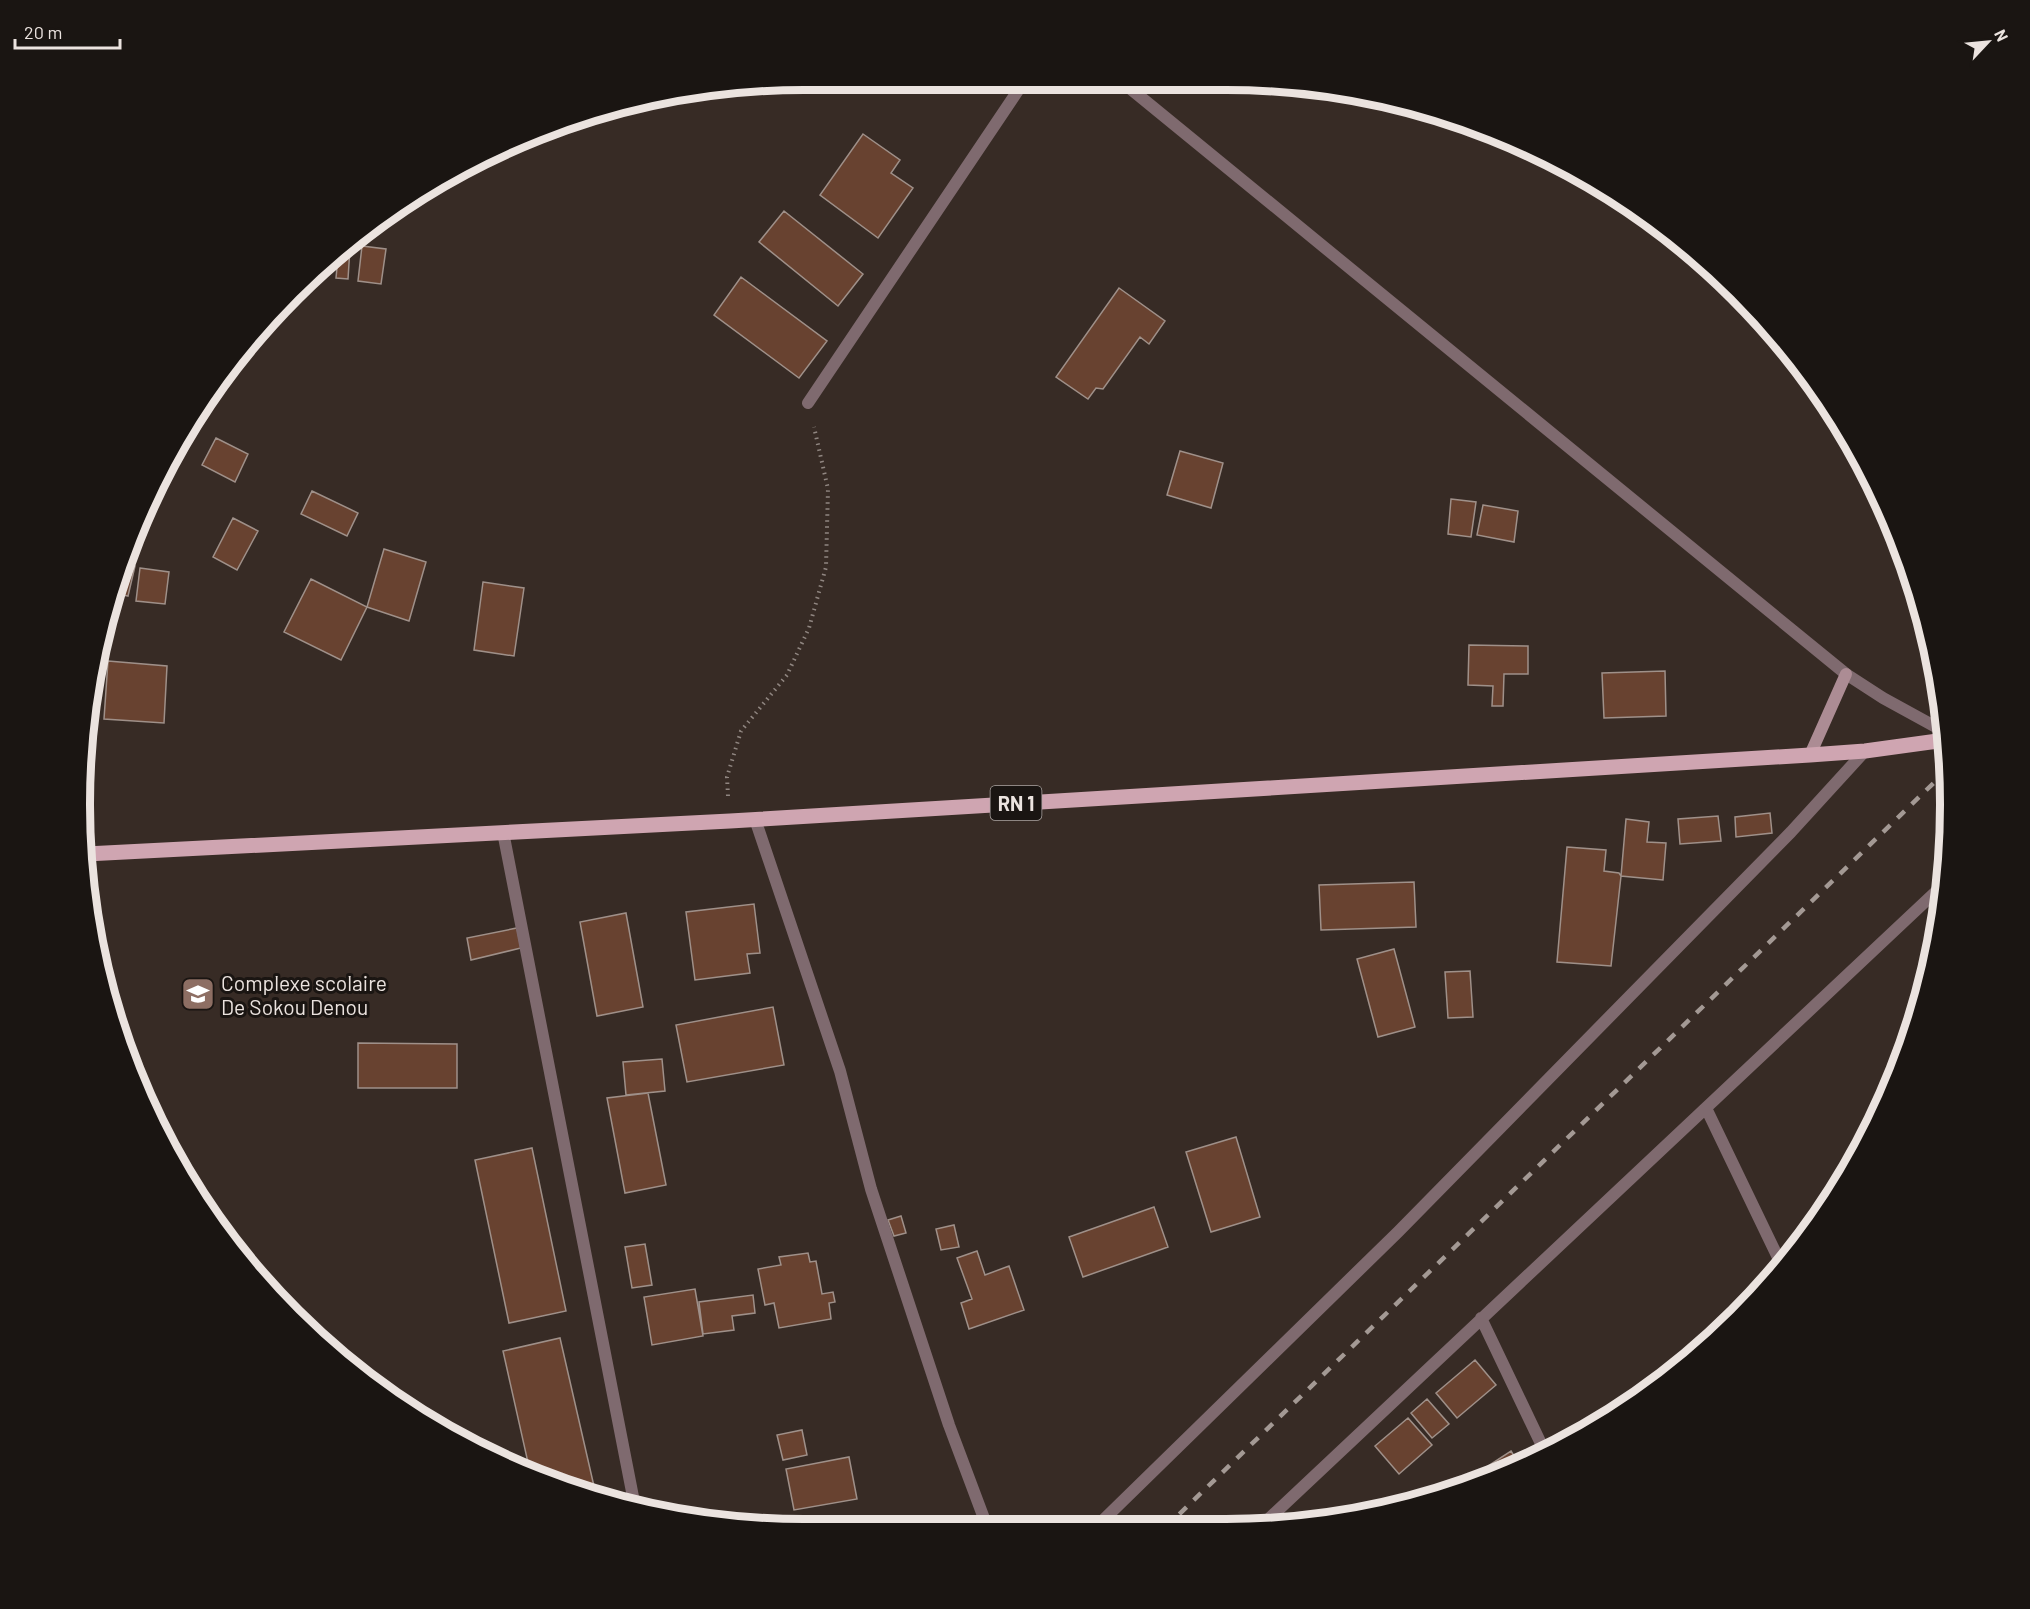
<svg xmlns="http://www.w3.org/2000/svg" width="2030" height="1609" viewBox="0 0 2030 1609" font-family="Barlow,sans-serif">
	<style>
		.building { fill: #684230; stroke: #9f9089; stroke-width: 1.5 }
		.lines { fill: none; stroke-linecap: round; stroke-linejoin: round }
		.path { stroke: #908681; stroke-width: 4; stroke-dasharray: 1.5 4.5; stroke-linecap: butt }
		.minor { stroke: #7f6a6f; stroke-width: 12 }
		.tertiary { stroke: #7f6a6f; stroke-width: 12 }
		.secondary { stroke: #ac8c94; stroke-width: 12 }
		.primary { stroke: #cfa5b1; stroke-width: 15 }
		.rail { stroke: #a39994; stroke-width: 4.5; stroke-dasharray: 10 10; stroke-linecap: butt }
		.labels { text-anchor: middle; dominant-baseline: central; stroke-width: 6; stroke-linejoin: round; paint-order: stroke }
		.shield { fill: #1a1512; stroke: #aca5a2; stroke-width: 1.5 }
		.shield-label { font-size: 20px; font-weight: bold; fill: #ebe3df }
		.poi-label { font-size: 21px; fill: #ebe3df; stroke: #1a1512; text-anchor: start }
		.rim { fill: none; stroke: #ebe3df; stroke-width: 8 }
	</style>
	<rect width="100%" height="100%" fill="#372b25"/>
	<!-- building -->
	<path class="building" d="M863,134L900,160L891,173L913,188L878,238L820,195Z
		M784,211L863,274L838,306L759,242Z
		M362,246L386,249L381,284L358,281Z
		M350,248L348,279L336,278L338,257Z
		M741,277L827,341L799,378L714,315Z
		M1119,288L1165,321L1149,344L1140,337L1103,389L1096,388L1088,399L1056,377Z
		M216,438L248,454L235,482L202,465Z
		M1180,451L1223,463L1211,508L1167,495Z
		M312,491L358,513L347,536L301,514Z
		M1451,499L1476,502L1471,537L1448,534Z
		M1483,505L1518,511L1514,542L1477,535Z
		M233,518L258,531L237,570L213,557Z
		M384,549L426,562L409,621L367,607Z
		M126,564L135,566L128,596L114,593Z
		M140,568L169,572L165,604L136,601Z
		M311,579L367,607L341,660L284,632Z
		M483,582L524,588L514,656L474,650Z
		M1469,645L1528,646V674H1504L1503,706H1492L1493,686L1468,685Z
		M108,661L167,666L164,723L104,719Z
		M1665,671L1666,716L1604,718L1602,673Z
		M1770,813L1772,833L1736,837L1735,817Z
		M1718,816L1721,841L1680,844L1678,819Z
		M1626,819L1649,822L1647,842L1666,843L1663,880L1621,876Z
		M1567,847L1606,850L1604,871L1619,873L1621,876L1611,966L1557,962Z
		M1414,882L1416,927L1321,930L1319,885Z
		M754,904L760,953L747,954L750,973L695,980L686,912Z
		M626,913L643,1007L597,1016L580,922Z
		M517,928L521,948L471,960L467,938Z
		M1394,949L1415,1027L1378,1037L1357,959Z
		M1470,971L1473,1017L1448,1018L1445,972Z
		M773,1007L784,1065L687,1082L676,1025Z
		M358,1043L457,1044V1088H358Z
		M662,1059L665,1091L626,1095L623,1062Z
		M648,1093L666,1185L625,1193L607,1098Z
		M1236,1137L1260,1217L1211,1232L1186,1152Z
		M532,1148L566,1311L509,1323L475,1160Z
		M1154,1207L1168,1247L1083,1277L1069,1237Z
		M901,1216L906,1233L894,1236L888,1220Z
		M954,1225L959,1247L941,1250L936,1229Z
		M645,1244L652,1285L632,1288L625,1247Z
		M977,1251L985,1275L1009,1266L1024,1310L969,1329L961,1303L972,1299L957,1258Z
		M808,1253L810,1262L816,1261L822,1294L833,1292L835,1302L829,1303L831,1319L779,1328L774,1303L765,1305L758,1269L781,1265L779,1257Z
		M695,1289L703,1336L652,1345L644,1297Z
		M753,1295L755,1313L732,1316L734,1330L703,1334L699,1302Z
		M560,1338L596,1495L531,1476L503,1351Z
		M1475,1360L1496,1385L1457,1418L1436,1393Z
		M1427,1399L1449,1424L1432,1438L1411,1413Z
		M1408,1418L1432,1445L1399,1474L1375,1446Z
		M802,1430L807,1455L783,1460L777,1435Z
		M1511,1451L1519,1464L1458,1491L1445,1494Z
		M849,1457L857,1499L794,1510L786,1469Z"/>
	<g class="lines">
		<!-- path -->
		<path class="path" d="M728,796L727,777L741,731L787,675L809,628L826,567L828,489L814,427"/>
		<!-- minor -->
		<path class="minor" d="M808,403L1025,80
			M755,819L840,1071L871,1189L949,1425L988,1529
			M503,832L635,1507
			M1706,1108L1782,1266
			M1481,1318L1545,1452
			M1259,1528L1944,884
			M1094,1529L1398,1232L1791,832L1865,751"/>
		<!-- tertiary -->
		<path class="tertiary" d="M1121,81L1846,674L1883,698L1945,732"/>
		<!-- secondary -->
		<path class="secondary" d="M1810,755L1846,674"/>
		<!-- primary -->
		<path class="primary" d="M86,854L730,821L1810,755L1865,751L1945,740"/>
		<!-- rail -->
		<path class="rail" d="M1165,1528L1946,771"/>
	</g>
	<!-- icons -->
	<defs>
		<symbol id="school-square" viewBox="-11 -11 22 22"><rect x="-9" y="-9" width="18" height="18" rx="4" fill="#8d6e63" stroke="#1a1512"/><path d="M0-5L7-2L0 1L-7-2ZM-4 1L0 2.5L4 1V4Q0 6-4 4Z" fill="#fff"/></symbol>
	</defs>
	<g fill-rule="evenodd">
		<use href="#school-square" x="179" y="975" width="38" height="38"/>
	</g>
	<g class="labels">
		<!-- shield labels -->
		<rect class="shield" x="990.5" y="786" width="51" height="34" rx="4.5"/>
		<g class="shield-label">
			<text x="1016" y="803">RN 1</text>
		</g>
		<!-- poi labels -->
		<g class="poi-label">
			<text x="221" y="982">Complexe scolaire<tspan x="221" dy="24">De Sokou Denou</tspan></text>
		</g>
	</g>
	<!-- crop -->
	<path d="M0 0H2030V1609H0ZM804 90H1226A714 714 0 0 1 1940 804V805A714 714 0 0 1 1226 1519H804A714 714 0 0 1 90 805V804A714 714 0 0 1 804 90Z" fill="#1a1512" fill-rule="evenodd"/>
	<path class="rim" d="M804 90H1226A714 714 0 0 1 1940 804V805A714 714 0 0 1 1226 1519H804A714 714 0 0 1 90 805V804A714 714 0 0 1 804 90Z"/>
	<!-- north arrow -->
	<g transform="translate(1988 42) rotate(64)" stroke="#1a1512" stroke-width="4.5" paint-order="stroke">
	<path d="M0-4.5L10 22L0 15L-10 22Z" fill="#ebe3df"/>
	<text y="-9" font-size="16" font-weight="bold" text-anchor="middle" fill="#ebe3df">N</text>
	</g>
	<!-- scale -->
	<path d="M15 39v9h105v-9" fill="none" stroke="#ebe3df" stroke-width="3"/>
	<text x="24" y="39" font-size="18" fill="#ebe3df" stroke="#1a1512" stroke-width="4.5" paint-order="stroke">20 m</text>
</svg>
